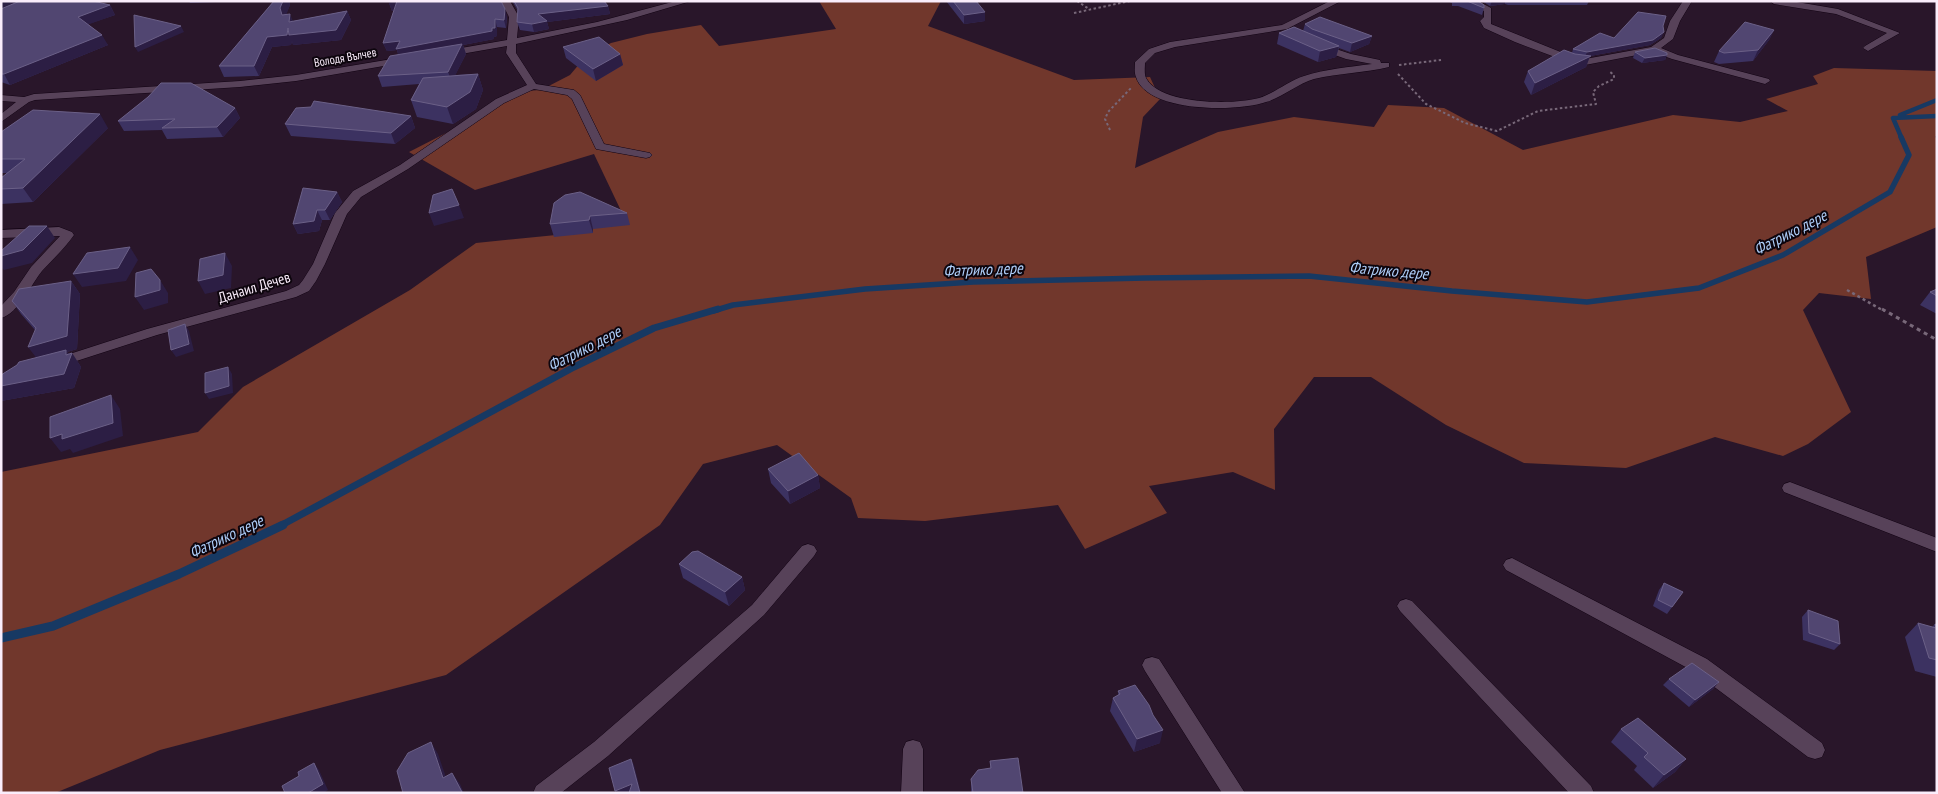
<svg xmlns="http://www.w3.org/2000/svg" width="1938" height="794" viewBox="0 0 1938 794" font-family="'PT Sans Narrow',sans-serif">
	<style>
		.forest { fill: #71372c }
		.lines { fill: none; stroke-linecap: round; stroke-linejoin: round }
		.stream-far3 { stroke: #173963; stroke-width: 4.5 }
		.stream-far2 { stroke: #173963; stroke-width: 5.5 }
		.stream-far1 { stroke: #173963; stroke-width: 7 }
		.stream { stroke: #173963; stroke-width: 9 }
		.minor-casing { stroke: #110212; stroke-width: 1 }
		.path-far2 { stroke: #786879; stroke-width: 2; stroke-dasharray: 2.5 2.5; stroke-linecap: butt }
		.path-far1 { stroke: #786879; stroke-width: 2.5; stroke-dasharray: 3 3; stroke-linecap: butt }
		.path { stroke: #786879; stroke-width: 3; stroke-dasharray: 4 4; stroke-linecap: butt }
		.minor { fill: #574259; fill-rule: evenodd }
		.wall { fill: #3c3261 }
		.shaded-wall { fill: #2c1e44 }
		.building { fill: #514671; stroke: #6b6087 }
		.labels { text-anchor: middle; dominant-baseline: central; stroke-width: 4; stroke-linejoin: round; paint-order: stroke }
		.far-street-label { font-size: 12px; fill: #faedfb; stroke: #0d050d }
		.street-label { font-size: 15px; fill: #faedfb; stroke: #0d050d }
		.water-label { font-size: 16px; font-style: italic; fill: #afcffa; stroke: #0d050d }
	</style>
	<rect width="100%" height="100%" fill="#29162a"/>
	<!-- forest -->
	<path class="forest" d="M819,1H941L928,26L1074,80L1150,77L1160,99L1143,117L1135,168L1218,132L1294,117L1374,127L1388,105L1444,108L1523,150L1673,115L1740,122L1788,111L1766,99L1818,84L1813,76L1834,68L1937,71V135L1935,137L1937,138V227L1866,257L1871,299L1819,293L1803,310L1851,412L1808,444L1783,456L1715,437L1626,468L1524,463L1446,425L1371,377H1314L1274,429L1275,490L1233,472L1149,486L1167,513L1085,549L1058,505L925,521L858,518L851,498L777,445L703,464L660,525L446,675L160,750L55,793H1V472L198,432L243,387L410,290L476,243L556,235L623,215L594,154L475,190L409,152L489,111L510,92L541,90L570,75L586,56L611,43L647,34L701,25L719,46L836,29Z"/>
	<g class="lines">
		<!-- stream-far3 -->
		<path class="stream-far3" d="M1900,115L1937,100
			M1902,139L1893,118L1937,116"/>
		<!-- stream-far2 -->
		<path class="stream-far2" d="M713,311L733,305L865,289L973,282L1145,278L1309,276L1452,291L1587,302L1699,288L1783,255L1890,192L1909,155L1901,137"/>
		<!-- stream-far1 -->
		<path class="stream-far1" d="M280,526L574,367L654,328L718,309"/>
		<!-- stream -->
		<path class="stream" d="M1,638L53,626L179,574L283,525"/>
		<defs>
			<path id="minor" d="M501,1H510L519,17L517,38L597,22L676,1H691L627,20L516,44V53L536,84L574,90L580,95L604,144L650,153L652,155L650,157L646,158L596,149L572,99L567,95L534,89L504,103L408,169L361,197L347,214L325,264L316,281L309,291L296,297L157,335L61,366H51L49,363L51,360L147,329L286,291L299,285L303,280L313,264L335,213L353,191L400,165L496,99L527,85L506,53L507,46L444,57L439,54L444,51L507,40L509,17Z
				M1330,1H1341L1287,29L1175,47L1155,53L1145,63C1145,67 1144,74 1146,78C1160,105 1234,105 1259,98C1275,93 1288,81 1304,76C1326,69 1349,67 1372,64L1346,59L1315,48V44L1318,43L1351,54L1380,60L1381,63H1389V67C1365,73 1339,73 1314,79C1297,84 1283,97 1266,102C1238,112 1147,113 1136,77C1134,72 1135,67 1135,62L1149,49L1170,42L1282,25Z
				M1467,1H1478L1491,8V24L1573,57L1585,59L1651,47L1664,38L1670,21L1683,1H1692L1680,21L1673,39L1661,48L1678,55L1769,79L1770,81L1765,84L1672,59L1653,52L1585,65L1571,63L1515,42L1484,28L1480,21L1484,17V11Z
				M1770,1H1791L1838,9L1900,33L1868,51L1863,48L1865,46L1887,33L1836,14L1774,4Z
				M404,57L407,58V62L296,81L240,87L35,100L29,102L1,122V114L16,102L1,101V95L24,97L34,94L240,81L296,75Z
				M59,227L72,232L74,235C65,248 53,259 42,271C32,283 18,314 1,318V306L14,292L31,267L60,236L1,238V230Z
				M1790,482L1937,538V552L1784,492L1782,488L1784,484Z
				M808,544L814,546L817,551L814,556L764,615L608,756L561,793H533L536,786L594,742L752,605L802,546Z
				M1512,558L1707,659L1822,743L1825,750L1822,757L1815,759L1808,757L1693,671L1506,570L1503,565L1506,560Z
				M1406,599L1412,601L1591,786L1594,793H1569L1400,611L1397,606L1400,601Z
				M1152,657L1159,659L1245,793H1222L1145,671L1142,665L1145,659Z
				M913,740L920,742L923,749V793H901L903,749L906,742Z"/>
		</defs>
		<!-- minor casing -->
		<use href="#minor" class="minor-casing"/>
		<!-- path-far2 -->
		<path class="path-far2" d="M1077,1L1089,9
			M1074,13L1130,1
			M1399,65L1441,60
			M1398,74L1426,104L1465,123L1497,131L1538,111L1596,104L1593,92L1599,86L1614,79V75L1609,71
			M1110,130L1105,119L1108,112L1131,88"/>
		<!-- path-far1 -->
		<path class="path-far1" d="M1847,290L1884,311"/>
		<!-- path -->
		<path class="path" d="M1882,309L1937,340"/>
		<!-- minor -->
		<use href="#minor" class="minor"/>
	</g>
	<!-- wall -->
	<path class="wall" d="M1,1L110,5L115,15L88,24L108,45L10,85L1,82Z
		M189,1H241L190,3Z
		M274,1H289L290,5L286,14L293,21L347,11L351,20L341,40L293,45L292,41L291,45L272,47L259,76L224,77L219,66Z
		M512,1H604L608,6L610,14L547,22L549,29L534,32L520,30L517,22L518,11Z
		M946,1H976L985,21L964,24Z
		M1447,1H1478L1484,8L1482,15L1458,6H1452V3Z
		M1482,1H1589L1587,5H1508L1505,4L1490,6Z
		M389,3L507,17L506,28L497,27V36L494,37V39L463,45L466,54L455,75L478,74L483,90L476,109L453,124L417,117L411,100L419,84L382,87L378,76L398,54L397,50L387,51L383,43L394,10L392,11Z
		M1305,24L1372,36L1369,44L1350,52L1339,48L1336,57L1318,62L1277,44L1279,33L1303,31Z
		M1663,26L1661,38L1650,45L1590,56L1586,67L1531,95L1524,82L1528,71L1572,53L1573,49L1614,38Z
		M1774,30L1769,40L1753,61L1719,64L1714,62L1719,51Z
		M563,47L620,54L623,65L596,81L566,58Z
		M1635,52L1667,55L1665,60L1642,63L1633,58Z
		M235,108L240,118L223,137L167,139L162,130L124,131L118,121Z
		M411,116L415,128L395,144L291,136L285,124Z
		M108,128L33,202L1,204V178L8,173H1V132Z
		M337,192L342,202L330,220H322L319,231L298,234L293,224Z
		M565,195L627,213L630,225L593,229V233L554,237L550,224Z
		M71,281L80,294L77,349L67,352L69,354L72,353L81,367L74,388L1,401V375L36,358L35,330L21,314L12,301Z
		M1937,289V314L1920,305L1930,292Z
		M768,469L818,475L820,488L790,504L771,483Z
		M679,564L742,577L745,590L729,606L683,578Z
		M1664,583L1683,592L1667,614L1653,606L1659,590Z
		M1808,610L1840,644L1834,650L1803,640L1802,617Z
		M1918,623L1932,627L1935,624L1937,625V677L1915,671L1905,637Z
		M1669,679L1719,682L1713,689L1689,707L1663,685Z
		M1118,691L1160,743L1134,752L1110,711L1113,698L1118,696Z
		M1621,729L1686,759L1675,772L1653,788L1634,770L1637,766L1611,742Z
		M990,761L1023,793H971V779L990,769Z"/>
	<!-- shaded-wall -->
	<path class="shaded-wall" d="M1,1H28L1,11Z
		M283,1H289L290,5L285,18L282,15L280,8Z
		M392,1H398L400,7L392,11L389,3Z
		M1492,1H1505V4L1490,6Z
		M110,5L115,15L84,26L78,17Z
		M608,6L610,14L547,22L549,29L534,32L532,24L538,14Z
		M505,9L507,17L506,28L504,20Z
		M347,11L351,20L341,40L293,45L292,41L291,45L272,47L259,76L254,66L267,37L288,28Z
		M985,12V21L964,24V15Z
		M290,14L294,24L289,22Z
		M495,19L497,27V36L494,37V39L463,45L466,54L452,82L448,72L399,57L397,50L387,51L383,43L492,28Z
		M181,26L184,32L138,52L135,47Z
		M1774,30L1769,40L1753,61L1758,50Z
		M1664,32L1661,38L1650,45L1590,56L1586,67L1531,95L1535,83L1585,57L1587,52Z
		M102,35L108,45L10,85L4,74Z
		M1372,36L1369,44L1350,52L1352,43Z
		M1339,46L1336,57L1318,62L1320,51Z
		M620,54L623,65L596,81L593,69Z
		M1667,55L1665,60L1642,63L1645,58Z
		M478,74L483,90L476,109L453,124L447,107Z
		M235,108L240,118L223,137L217,127Z
		M100,114L108,128L33,202L23,188Z
		M411,116L415,128L395,144L391,133Z
		M337,192L342,202L330,220L325,210Z
		M459,205L464,218L434,226L429,213Z
		M317,210L322,220L319,231L298,234L293,224Z
		M590,216L593,229V233L589,220Z
		M47,226L55,238L32,263L4,270L1,267V256Z
		M130,247L138,260L126,281L82,287L73,274Z
		M225,253L232,266L231,288L205,294L198,281Z
		M160,280L168,293V303L144,310L135,297Z
		M71,281L80,294L77,349L67,352L71,356L72,353L81,367L74,388L1,401V386L38,360L28,347Z
		M185,324L189,331L194,351L176,357L171,350Z
		M228,367L232,374L233,393L209,399L205,393Z
		M111,395L120,409L123,436L73,453L70,449L61,452L50,438L62,434Z
		M818,475L820,488L790,504L788,491Z
		M742,577L745,590L729,606L725,592Z
		M1719,682L1713,689L1689,707L1695,700Z
		M1163,730L1160,743L1134,752L1137,739Z
		M431,742L438,754L450,789L443,778Z
		M631,759L634,765L641,793H640Z
		M1686,759L1675,772L1653,788L1664,775Z
		M314,763L319,770L328,790L324,793H308Z
		M452,773L460,784L464,793H460Z
		M632,784L630,793H616L615,791Z"/>
	<!-- building -->
	<path class="building" d="M20,1H93L110,5L78,17L102,35L4,74H1V9Z
		M274,1H283L280,8L282,15L290,14L289,22L347,11L336,30L289,35L288,28L287,35L267,37L254,66H219Z
		M397,1H501L505,9L504,20L495,19V28H492V31L396,49L400,41L383,43Z
		M514,1H604L608,6L538,14L547,21L532,24L517,22L518,8Z
		M953,1H976L985,12L964,15Z
		M1467,1H1478L1484,5V8Z
		M1638,12L1666,16L1663,26L1664,32L1653,40L1587,52L1573,49L1600,33L1614,38Z
		M134,15L181,26L135,47Z
		M1320,17L1372,36L1352,43L1312,29L1305,24Z
		M1745,22L1774,30L1758,50L1724,53L1719,51Z
		M1294,27L1339,46L1320,51L1279,33Z
		M599,37L620,54L593,69L563,47Z
		M462,44L448,72L378,76L390,56Z
		M1655,48L1667,53V55L1645,58L1635,52Z
		M1564,50L1575,54L1591,56L1535,83L1528,71Z
		M478,74L470,92L447,107L411,100L423,78Z
		M161,83H191L235,108L217,127L162,128L175,119L118,121L148,97Z
		M314,101L411,116L391,133L285,124L296,108L311,107Z
		M33,110L100,114L23,188L1,189V178L25,159H1V132Z
		M303,188L337,192L325,210H317L314,221L293,224Z
		M452,189L459,205L429,213L433,195Z
		M580,192L627,213L590,216L589,220L550,224L554,203L565,195Z
		M29,226H47L23,250L1,256V251Z
		M130,247L118,268L73,274L87,253Z
		M225,253L223,275L198,281L200,259Z
		M151,269L160,280V290L135,297L136,273Z
		M71,281L67,336L28,347L36,328L12,301L19,289Z
		M1937,289V296L1930,292Z
		M185,324L189,344L171,350L168,330Z
		M66,350V355L72,353L64,374L1,386V375L17,365L19,362Z
		M228,367L229,386L205,393V373Z
		M111,395L113,423L62,439V434L50,438V417Z
		M799,453L818,475L788,491L768,469Z
		M698,551L742,577L725,592L679,564L692,552Z
		M1664,583L1683,592L1672,607L1658,600Z
		M1808,610L1838,621L1840,644L1809,633Z
		M1918,623L1936,628L1935,624L1937,625V660L1929,658Z
		M1692,663L1719,682L1695,700L1669,679Z
		M1135,685L1149,705L1153,715L1163,730L1137,739L1113,698L1120,694L1118,691Z
		M1638,718L1686,759L1664,775L1644,757L1648,753L1621,729Z
		M431,742L443,778L452,773L462,792L460,793H403L397,771L408,753Z
		M1018,758L1023,793H973L971,779L978,770L991,768L990,761Z
		M631,759L640,793H629L632,784L615,791L609,768Z
		M314,763L323,784L308,793H285L282,786L299,776L298,772Z"/>
	<g class="labels">
		<!-- far-street labels -->
		<g class="far-street-label">
			<text transform="translate(345 57) rotate(-10)">Володя Вълчев</text>
		</g>
		<!-- street labels -->
		<g class="street-label">
			<text transform="translate(254 287) rotate(-17)">Данаил Дечев</text>
		</g>
		<!-- water labels -->
		<g class="water-label">
			<text transform="translate(1790 232) rotate(-27)">Фатрико дере</text>
			<text transform="translate(983 269) rotate(-2)">Фатрико дере</text>
			<text transform="translate(1389 270) rotate(5)">Фатрико дере</text>
			<text transform="translate(584 348) rotate(-27)">Фатрико дере</text>
			<text transform="translate(226 536) rotate(-25)">Фатрико дере</text>
		</g>
	</g>
	<!-- border -->
	<rect width="1938" height="794" fill="none" stroke="#faedfb" stroke-width="5"/>
</svg>
